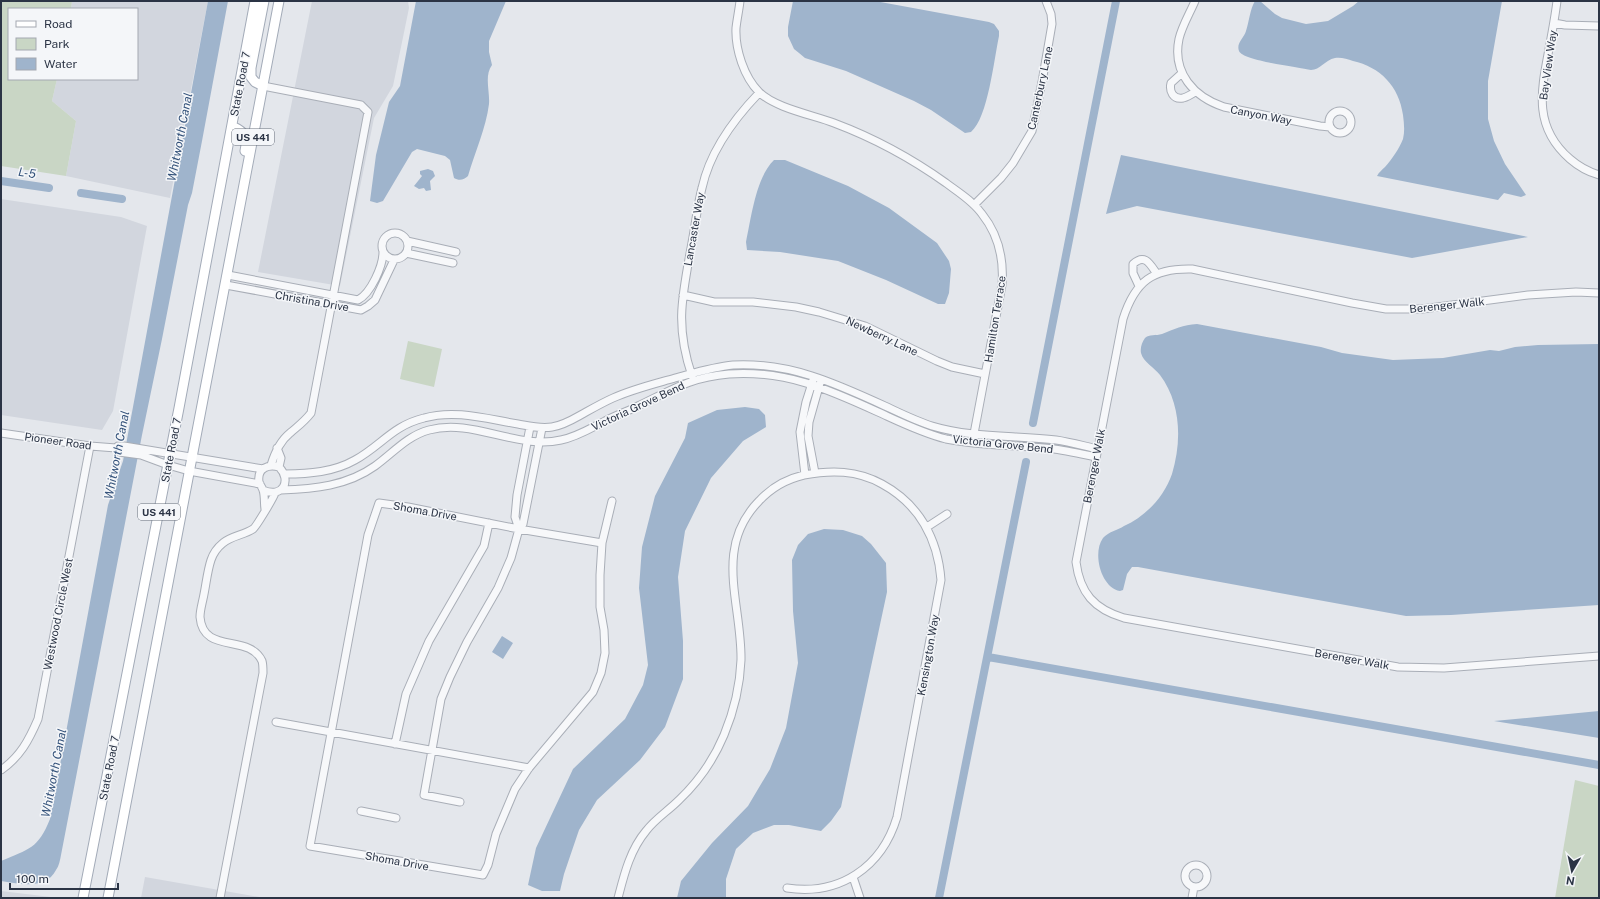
<svg xmlns="http://www.w3.org/2000/svg" width="1600" height="899" viewBox="0 0 1600 899" font-family="'Public Sans',sans-serif">
	<style>
		.built { fill: #d2d6de }
		.green { fill: #c9d6c5 }
		.water { fill: #9fb4cc }
		.lines { fill: none; stroke-linecap: round; stroke-linejoin: round }
		.canal { stroke: #9fb4cc; stroke-width: 8 }
		.minor-casing { stroke: #a9aeb7; stroke-width: 9 }
		.major-casing { stroke: #a3abb8; stroke-width: 11 }
		.minor { stroke: #f7f8fa; stroke-width: 7 }
		.major { stroke: #fff; stroke-width: 9 }
		.labels { text-anchor: middle; dominant-baseline: central; stroke-width: 3; stroke-linejoin: round; paint-order: stroke }
		.shield { fill: #f4f6f9; stroke: #676e7b; stroke-width: 1 }
		.shield-label { font-size: 10px; font-weight: bold; fill: #2b3445 }
		.street-label { font-size: 11px; fill: #2b3445; stroke: #f4f6f9 }
		.water-label { font-size: 12px; font-style: italic; fill: #34527a; stroke: #f4f6f9 }
	</style>
	<rect width="100%" height="100%" fill="#e4e7ec"/>
	<!-- built -->
	<path class="built" d="M72,1H208L170,198L66,176L76,121L52,101L57,79H137V9H71Z
		M312,1H408L409,8L393,86L374,118L340,286L258,272Z
		M1,199L121,217L147,226L113,411L102,430L1,415Z
		M145,877L265,898H141Z
		M1,891L59,898H1Z"/>
	<!-- green -->
	<path class="green" d="M1,1H72L71,9H9V79H57L52,101L76,121L66,176L1,166Z
		M408,341L442,349L434,387L400,379Z
		M1575,780L1599,786V898H1555Z"/>
	<!-- water -->
	<path class="water" d="M208,1H228L202,141L192,193L188,205L162,339L142,435L61,855C60,860 59,866 56,870C46,890 19,884 1,881V861C29,849 38,849 50,819L108,505L123,461Z
		M416,1H506L489,41V52L492,65C484,76 490,91 489,104C486,128 475,152 468,176C464,180 459,181 454,178L450,160L445,156L417,149L412,152L383,201L377,203L370,201L376,155L389,102L400,86Z
		M793,1H875L989,22L994,24L999,31V36C994,59 988,118 971,132L965,133L931,110L914,101L846,71L805,58L799,53L794,49L788,36V27Z
		M1255,1H1260L1275,14L1282,18L1306,24L1328,21L1353,6L1359,1H1502L1488,81V119L1494,141L1505,164L1526,195L1521,197L1504,193L1498,200L1377,176C1379,172 1382,170 1385,167C1392,159 1399,149 1403,139C1405,131 1404,123 1403,115C1399,86 1380,67 1353,61C1347,59 1341,57 1335,58C1325,60 1320,70 1311,70C1299,67 1243,61 1239,51C1236,43 1244,38 1246,31C1249,22 1250,9 1255,1Z
		M1121,155L1528,237L1412,258L1137,206L1106,214Z
		M774,160H785L848,186L889,208L937,243L949,261L951,269L949,293L945,304H938L886,280L838,261L780,252L747,250L746,242C751,219 756,177 774,160Z
		M428,169L433,171L435,176L430,181L431,190L426,191L424,188L419,189L414,186L422,176L420,174V171Z
		M1197,324L1321,347L1342,353L1393,360L1443,358L1490,350L1499,351L1515,347L1538,345L1599,344V605L1451,615L1406,616L1138,567H1132L1127,574L1123,590L1120,591C1101,588 1092,553 1103,538C1108,532 1118,530 1124,526C1146,516 1164,497 1172,474C1182,441 1181,403 1160,375C1155,368 1143,362 1141,353C1140,348 1142,342 1145,338C1149,334 1156,336 1162,334C1174,329 1183,325 1197,324Z
		M745,407L759,409L765,415L766,427L743,441L711,478L685,531L678,577L683,641V679L665,727L640,760L597,800L579,830L564,874L560,891H542L528,885L536,848L573,769L625,719L643,685L648,665L639,588L642,547L655,496L685,438L688,423L717,410Z
		M824,529L843,530L862,536L871,544L886,563L887,592L841,807L831,821L821,831L789,825H774L753,833L736,849L726,879V898H677L681,881L712,843L748,806L770,769L786,728L798,663L793,611L792,560L798,545L808,534Z
		M502,636L513,643L503,659L492,652Z
		M1599,711V738L1494,721Z"/>
	<g class="lines">
		<!-- canal -->
		<path class="canal" d="M1,181L49,188
			M81,193L122,199
			M1033,423L1116,1
			M988,657L1599,765
			M939,898L1026,462"/>
		<defs>
			<path id="minor" d="M740,1C739,10 737,19 736,28C735,49 744,77 759,92C775,108 813,115 834,123C874,138 911,158 946,183C958,192 973,201 982,214C998,234 1004,259 1002,285L973,439
				M1195,1C1190,13 1182,26 1179,39C1172,73 1194,97 1224,107L1320,126L1330,127
				M1557,1C1555,17 1552,33 1549,49C1541,91 1533,127 1570,159C1578,166 1589,172 1599,175
				M1554,23L1565,25L1599,26
				M1182,73L1171,83C1169,91 1173,100 1183,98C1187,97 1192,94 1195,92
				M263,86L361,105L368,112L311,413C304,422 298,426 290,433C280,441 275,452 271,465
				M1329 122a11 11 0 1 1 22 0a11 11 0 1 1-22 0Z
				M974,205L1001,178L1013,163L1032,131L1042,82L1052,24L1051,14L1046,1
				M382 246a13 13 0 1 1 26 0a13 13 0 1 1-26 0Z
				M407,241L456,252
				M406,253L453,263
				M228,275L358,300C371,293 383,266 383,252
				M226,285L361,310L368,306L375,300L394,260
				M1139,286L1133,273V264C1145,253 1150,264 1157,274
				M1599,293L1576,292L1528,295L1422,309H1386L1352,303L1192,269C1153,268 1135,281 1123,319L1076,562C1080,593 1094,609 1124,618L1398,667L1444,668L1599,656
				M683,295L714,302H753L796,307L819,312L865,326L937,361L952,367L985,374
				M692,376C675,326 682,297 691,248C695,228 697,207 702,188C710,151 734,119 759,93
				M1,433L90,446L116,448L118,446H124L263,469
				M116,448L119,452L141,455L168,465L189,471L260,484
				M277,448L281,458L279,467
				M815,473L808,436L809,422L820,383
				M285,474C309,474 334,472 355,460C382,445 392,426 424,418C455,409 487,419 518,424C529,426 540,429 552,427C565,425 575,418 586,412C595,407 604,402 613,398C633,389 654,384 675,378C694,373 713,367 733,365C789,362 835,383 885,406C900,413 916,421 932,426C972,438 1014,435 1056,440C1070,442 1084,446 1098,449
				M805,475L800,432L806,402L813,380
				M263,490C283,499 292,480 279,467C268,464 257,468 259,482C260,485 262,487 263,490C265,496 264,504 265,509
				M281,490C314,489 347,486 375,466C393,453 407,436 429,430C473,418 517,450 561,440C577,437 591,428 605,421C616,415 629,411 640,405C673,389 692,377 729,374C785,370 828,389 878,412C900,422 922,433 946,439C981,446 1018,445 1054,449C1068,451 1082,454 1096,457
				M927,527L947,514
				M519,529L515,517L517,495L530,427
				M602,543L519,529L408,507L379,503L368,535L310,846L483,875L488,865L496,834L515,789L529,768L593,692L601,673L605,653L604,630L600,607V575L602,543L612,501
				M276,722L529,768
				M395,744L406,694L429,641L484,546L489,523
				M1,770C20,757 29,740 38,719L90,446
				M460,802L424,795L441,699L450,677L467,642L498,588L511,558L519,529L523,524L542,428
				M361,811L396,818
				M1185 876a11 11 0 1 1 22 0a11 11 0 1 1-22 0Z
				M853,877L860,898
				M220,898L263,673C263,669 263,664 262,661C249,633 203,655 200,617C200,611 202,604 203,599C206,586 207,572 211,560C213,554 218,547 223,543C231,536 244,535 253,529C256,527 274,497 275,493
				M618,898C624,875 630,850 646,831C655,819 668,811 679,800C698,782 714,759 724,735C734,711 740,686 741,660C742,604 713,548 759,501C771,488 787,479 804,475C831,470 857,470 882,484C919,504 938,539 941,580L897,817C882,867 840,896 787,888
				M1192,898L1194,887"/>
			<path id="major" d="M263,86L255,82L251,77V68L264,1
				M232,126C245,132 248,136 245,151
				M83,898L179,408L255,1
				M108,898L279,1"/>
		</defs>
		<!-- minor casing -->
		<use href="#minor" class="minor-casing"/>
		<!-- major casing -->
		<use href="#major" class="major-casing"/>
		<!-- minor -->
		<use href="#minor" class="minor"/>
		<!-- major -->
		<use href="#major" class="major"/>
	</g>
	<g class="labels">
		<!-- shield labels -->
		<g class="shield">
			<rect x="232" y="129" width="42" height="16" rx="3"/>
			<rect x="138" y="504" width="42" height="16" rx="3"/>
		</g>
		<g class="shield-label">
			<text x="253" y="137">US 441</text>
			<text x="159" y="512">US 441</text>
		</g>
		<!-- street labels -->
		<g class="street-label">
			<text transform="translate(1548 65) rotate(-82)">Bay View Way</text>
			<text transform="translate(240 84) rotate(-79)">State Road 7</text>
			<text transform="translate(1040 88) rotate(-78)">Canterbury Lane</text>
			<text transform="translate(1261 115) rotate(11)">Canyon Way</text>
			<text transform="translate(694 229) rotate(-80)">Lancaster Way</text>
			<text transform="translate(312 301) rotate(10)">Christina Drive</text>
			<text transform="translate(1447 305) rotate(-6)">Berenger Walk</text>
			<text transform="translate(995 319) rotate(-81)">Hamilton Terrace</text>
			<text transform="translate(882 336) rotate(25)">Newberry Lane</text>
			<text transform="translate(638 406) rotate(-25)">Victoria Grove Bend</text>
			<text transform="translate(58 441) rotate(8)">Pioneer Road</text>
			<text transform="translate(1003 444) rotate(6)">Victoria Grove Bend</text>
			<text transform="translate(171 450) rotate(-79)">State Road 7</text>
			<text transform="translate(1094 466) rotate(-79)">Berenger Walk</text>
			<text transform="translate(425 511) rotate(10)">Shoma Drive</text>
			<text transform="translate(58 614) rotate(-79)">Westwood Circle West</text>
			<text transform="translate(928 655) rotate(-80)">Kensington Way</text>
			<text transform="translate(1352 659) rotate(10)">Berenger Walk</text>
			<text transform="translate(109 768) rotate(-79)">State Road 7</text>
			<text transform="translate(397 861) rotate(10)">Shoma Drive</text>
		</g>
		<!-- water labels -->
		<g class="water-label">
			<text transform="translate(180 137) rotate(-79)">Whitworth Canal</text>
			<text transform="translate(27 173) rotate(8)">L-5</text>
			<text transform="translate(117 455) rotate(-79)">Whitworth Canal</text>
			<text transform="translate(54 773) rotate(-79)">Whitworth Canal</text>
		</g>
	</g>
	<!-- border -->
	<rect width="1600" height="899" fill="none" stroke="#2b3445" stroke-width="4"/>
	<!-- legend -->
	<rect x="8" y="8" width="130" height="72" fill="#f4f6f9" stroke="#a4a8b1"/>
	<rect x="16" y="21" width="20" height="6" fill="#ffffff" stroke="#a4a8b1"/>
	<text x="44" y="28" font-size="12" fill="#2b3445">Road</text>
	<rect x="16" y="38" width="20" height="12" fill="#c9d6c5" stroke="#a4a8b1"/>
	<text x="44" y="48" font-size="12" fill="#2b3445">Park</text>
	<rect x="16" y="58" width="20" height="12" fill="#9fb4cc" stroke="#a4a8b1"/>
	<text x="44" y="68" font-size="12" fill="#2b3445">Water</text>
	<!-- north arrow -->
	<g transform="translate(1572 871) rotate(189)" stroke="#f4f6f9" stroke-width="3" paint-order="stroke">
	<path d="M0-3L7 15L0 10L-7 15Z" fill="#2b3445"/>
	<text y="-6" font-size="11" font-weight="bold" text-anchor="middle" fill="#2b3445">N</text>
	</g>
	<!-- scale -->
	<path d="M10 883v6h108v-6" fill="none" stroke="#2b3445" stroke-width="2"/>
	<text x="16" y="883" font-size="12" fill="#2b3445" stroke="#f4f6f9" stroke-width="3" paint-order="stroke">100 m</text>
</svg>
